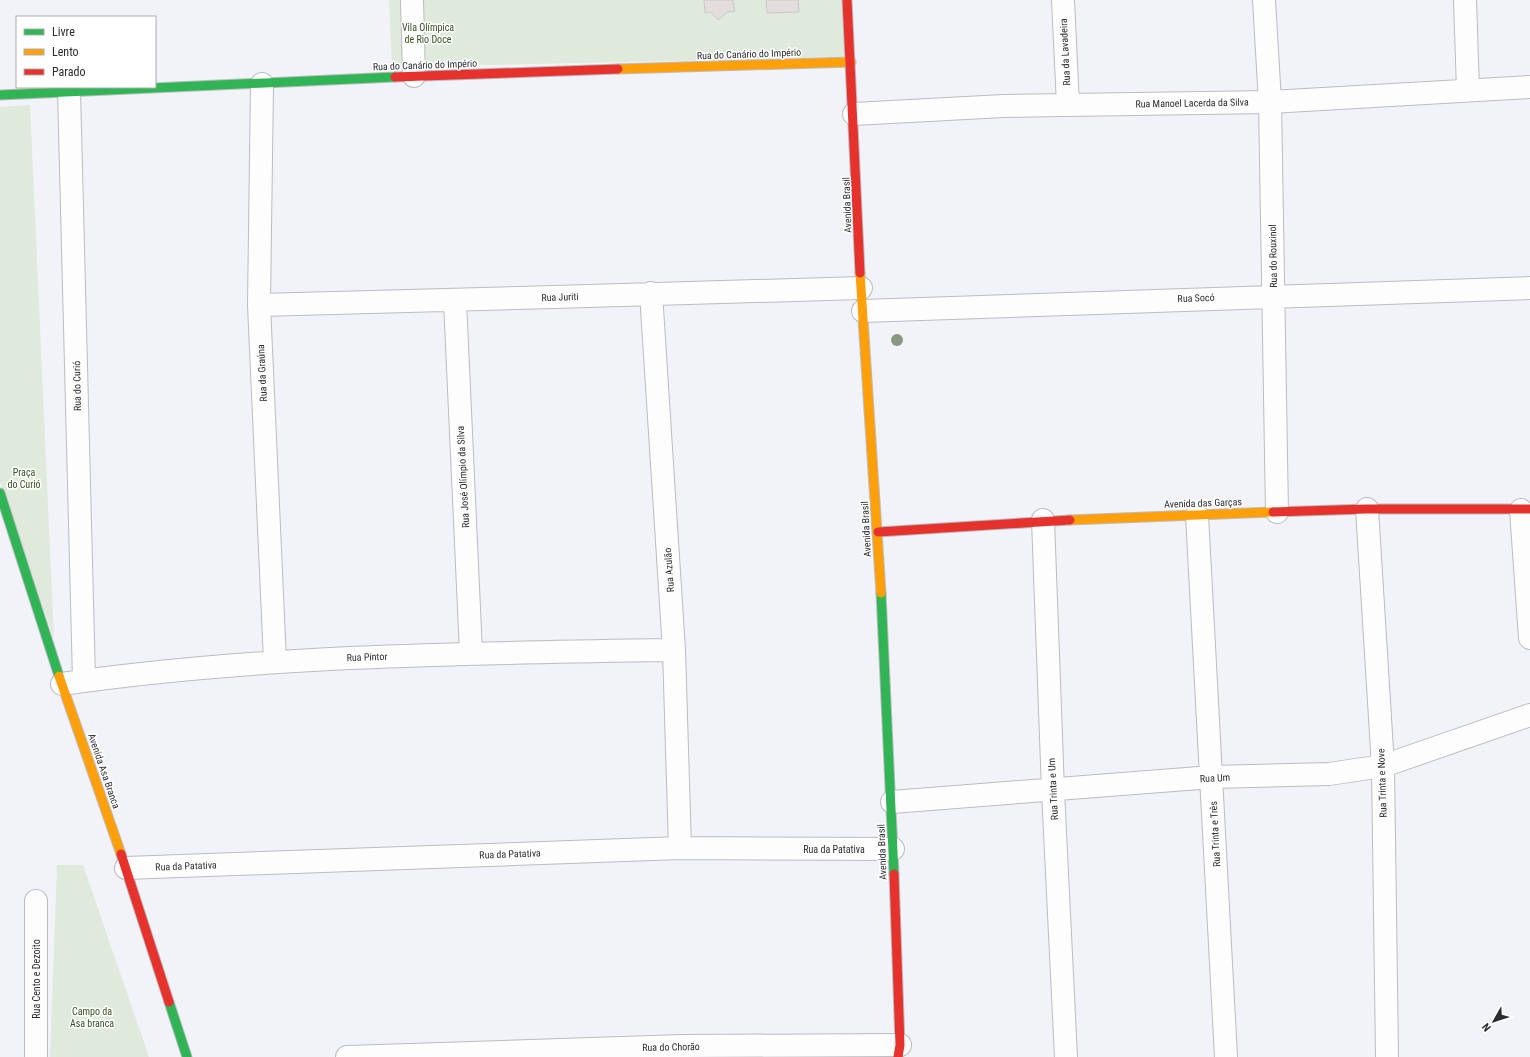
<svg xmlns="http://www.w3.org/2000/svg" width="1530" height="1057" viewBox="0 0 1530 1057" font-family="'Roboto Condensed',sans-serif">
	<style>
		.green { fill: #dfeadc }
		.building { fill: #e3dedd; stroke: #c9c8c9 }
		.lines { fill: none; stroke-linecap: round; stroke-linejoin: round }
		.street-casing { stroke: #bbbcc0; stroke-width: 24 }
		.fast-casing { stroke: #bbbcc0; stroke-width: 11 }
		.slow-casing { stroke: #bbbcc0; stroke-width: 11 }
		.jam-casing { stroke: #bbbcc0; stroke-width: 11 }
		.street { stroke: #fdfdfe; stroke-width: 22 }
		.fast { stroke: #30b455; stroke-width: 9 }
		.slow { stroke: #ff9f0a; stroke-width: 9 }
		.jam { stroke: #e5322d; stroke-width: 9 }
		.tree { fill: #899981 }
		.labels { text-anchor: middle; dominant-baseline: central; stroke-width: 3; stroke-linejoin: round; paint-order: stroke }
		.park-label { font-size: 10px; fill: #344f20; stroke: #fff }
		.street-label { font-size: 10px; fill: #2b2c30; stroke: #fff }
	</style>
	<rect width="100%" height="100%" fill="#f1f3f8"/>
	<!-- green -->
	<path class="green" d="M389,0H849L851,57L392,67Z
		M30,105L54,639L0,482V107Z
		M57,865H83L149,1057H50Z"/>
	<!-- building -->
	<path class="building" d="M704,0H733L735,11L727,12L718,20L711,12L705,13Z
		M766,0H798L799,12L767,13Z"/>
	<g class="lines">
		<defs>
			<path id="street" d="M412,0L414,76
				M1063,0L1068,105
				M1264,0L1270,102L1277,512
				M1465,0L1468,90
				M262,84L259,305L275,661
				M69,91L84,680
				M854,114L1003,106L1270,102L1530,87
				M651,293L674,650L680,848
				M455,301L471,653
				M259,305C460,301 660,293 861,288
				M863,311L1530,288
				M1367,509L1383,766L1387,1057
				M1521,510L1530,638
				M1197,515L1226,1057
				M1043,520L1053,791L1066,1057
				M62,684C264,655 470,653 674,650
				M892,802L1212,777L1329,774L1383,766L1530,715
				M126,868L680,848L893,849
				M36,901V1057
				M347,1057L682,1046L900,1045"/>
			<path id="fast" d="M0,95L395,77
				M0,493L59,676
				M881,593L894,874
				M169,1002L187,1057"/>
			<path id="slow" d="M618,69L851,62
				M860,273L881,593
				M1070,520L1273,512
				M59,676L121,854"/>
			<path id="jam" d="M847,0L860,273
				M395,77L618,69
				M1273,512L1366,509H1530
				M878,532L1070,520
				M121,854L169,1002
				M894,874L900,1045L898,1057"/>
		</defs>
		<!-- street casing -->
		<use href="#street" class="street-casing"/>
		<!-- fast casing -->
		<use href="#fast" class="fast-casing"/>
		<!-- slow casing -->
		<use href="#slow" class="slow-casing"/>
		<!-- jam casing -->
		<use href="#jam" class="jam-casing"/>
		<!-- street -->
		<use href="#street" class="street"/>
		<!-- fast -->
		<use href="#fast" class="fast"/>
		<!-- slow -->
		<use href="#slow" class="slow"/>
		<!-- jam -->
		<use href="#jam" class="jam"/>
	</g>
	<!-- trees -->
	<circle class="tree" cx="897" cy="340" r="6"/>
	<g class="labels">
		<!-- park labels -->
		<g class="park-label">
			<text x="428" y="27">Vila Olímpica<tspan x="428" dy="12">de Rio Doce</tspan></text>
			<text x="24" y="472">Praça<tspan x="24" dy="12">do Curió</tspan></text>
			<text x="92" y="1011">Campo da<tspan x="92" dy="12">Asa branca</tspan></text>
		</g>
		<!-- street labels -->
		<g class="street-label">
			<text transform="translate(1065 52) rotate(-93)">Rua da Lavadeira</text>
			<text transform="translate(749 54) rotate(-2)">Rua do Canário do Império</text>
			<text transform="translate(425 65) rotate(-2)">Rua do Canário do Império</text>
			<text transform="translate(1192 103) rotate(-1)">Rua Manoel Lacerda da Silva</text>
			<text transform="translate(847 205) rotate(-92)">Avenida Brasil</text>
			<text transform="translate(1273 256) rotate(-91)">Rua do Rouxinol</text>
			<text transform="translate(560 297) rotate(-2)">Rua Juriti</text>
			<text transform="translate(1196 298) rotate(-2)">Rua Socó</text>
			<text transform="translate(262 373) rotate(-93)">Rua da Graúna</text>
			<text transform="translate(77 386) rotate(-91)">Rua do Curió</text>
			<text transform="translate(463 477) rotate(-93)">Rua José Olímpio da Silva</text>
			<text transform="translate(1203 503) rotate(-2)">Avenida das Garças</text>
			<text transform="translate(866 529) rotate(-93)">Avenida Brasil</text>
			<text transform="translate(669 570) rotate(-94)">Rua Azulão</text>
			<text transform="translate(367 657) rotate(-2)">Rua Pintor</text>
			<text transform="translate(104 771) rotate(71)">Avenida Asa Branca</text>
			<text transform="translate(1215 778) rotate(-3)">Rua Um</text>
			<text transform="translate(1382 783) rotate(-92)">Rua Trinta e Nove</text>
			<text transform="translate(1053 789) rotate(-93)">Rua Trinta e Um</text>
			<text transform="translate(1215 834) rotate(-93)">Rua Trinta e Três</text>
			<text x="834" y="849">Rua da Patativa</text>
			<text transform="translate(882 852) rotate(-92)">Avenida Brasil</text>
			<text transform="translate(510 854) rotate(-2)">Rua da Patativa</text>
			<text transform="translate(186 866) rotate(-2)">Rua da Patativa</text>
			<text transform="translate(36 979) rotate(-90)">Rua Cento e Dezoito</text>
			<text transform="translate(671 1047) rotate(-1)">Rua do Chorão</text>
		</g>
	</g>
	<!-- legend -->
	<rect x="16" y="16" width="140" height="72" fill="#ffffff" stroke="#aaabac"/>
	<rect x="24" y="29" width="20" height="6" fill="#30b455" stroke="#aaabac"/>
	<text x="52" y="36" font-size="12" fill="#2b2c30">Livre</text>
	<rect x="24" y="49" width="20" height="6" fill="#ff9f0a" stroke="#aaabac"/>
	<text x="52" y="56" font-size="12" fill="#2b2c30">Lento</text>
	<rect x="24" y="69" width="20" height="6" fill="#e5322d" stroke="#aaabac"/>
	<text x="52" y="76" font-size="12" fill="#2b2c30">Parado</text>
	<!-- north arrow -->
	<g transform="translate(1494 1021) rotate(231)" stroke="#ffffff" stroke-width="3" paint-order="stroke">
	<path d="M0-3L7 15L0 10L-7 15Z" fill="#2b2c30"/>
	<text y="-6" font-size="11" font-weight="bold" text-anchor="middle" fill="#2b2c30">N</text>
	</g>
</svg>
